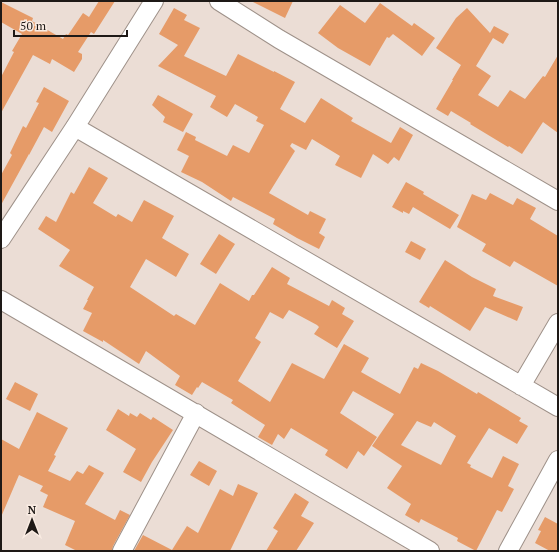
<svg xmlns="http://www.w3.org/2000/svg" width="559" height="552" viewBox="0 0 559 552" font-family="'PT Serif',serif">
	<style>
		.building { fill: #e69b68; fill-rule: evenodd }
		.lines { fill: none; stroke-linecap: round; stroke-linejoin: round }
		.minor-casing { stroke: #9e9189; stroke-width: 20 }
		.minor { stroke: #fff; stroke-width: 18 }
	</style>
	<rect width="100%" height="100%" fill="#ebddd5"/>
	<!-- building -->
	<path class="building" d="M99,1H115L94,34L91,32L78,52L82,54V59L74,72L52,59L50,64L33,55L1,113V77L14,52L12,51L22,34L1,22V2L33,18L32,21L63,39L66,34L68,35L83,13L89,17Z
		M251,1H293L285,18Z
		M380,3L412,26L414,23L435,38L422,56L393,34L389,38L387,37L370,66L338,48L318,33L340,5L365,23Z
		M174,8L187,15L184,20L200,28L184,56L226,76L238,54L274,72V71L295,82L280,109L305,123L321,98L353,118L351,121L391,143L400,127L413,135L399,161L394,157L388,164L373,154L361,178L335,165L340,156L312,139L306,150L292,143L290,146L295,151L269,193L308,215L310,211L326,219L319,233L325,237L319,249L297,238L273,224L275,219L233,197L231,201L202,182L181,172L189,156L177,150L186,132L196,137L195,140L227,156L233,145L249,153L264,125L256,121L258,117L235,104L227,117L210,107L216,96L158,66L178,45L159,34Z
		M467,8L490,33L494,26L509,34L503,44L493,38L476,66L491,76L478,95L498,107L510,90L525,99L543,76L545,77L558,55V133L543,122L522,154L509,146L508,147L470,124L471,123L451,111L448,116L436,109L453,80H452L461,65L436,48L456,18Z
		M44,87L69,101L52,132L44,127L29,155V154L1,205V175L12,155L10,153L23,126L26,128L39,103L36,102Z
		M158,95L193,114L183,132L163,122L165,117L152,105Z
		M89,167L108,178L93,203L116,217L118,214L132,222L144,200L174,216L162,238L189,254L176,277L146,259L130,287L174,316L176,314L195,325L220,283L249,301L252,295H254L272,267L290,278L287,284L329,306L332,300L345,308L342,314L354,321L337,348L314,334L319,327L317,325L289,310L283,319L270,312L255,338L261,342L238,381L270,402L292,363L324,379L344,344L369,358L361,372L400,394L414,367L418,369L421,363L438,371L477,394L478,392L521,418L519,421L528,426L517,444L489,428L467,463L471,465L470,467L492,478L503,456L519,464L508,486L514,489L502,512L497,510L476,551L457,541L458,538L421,519L419,523L405,515L411,504L387,488L402,466L372,446L394,414L353,391L340,413L377,437L364,456L358,451L347,469L325,455L328,450L291,428L284,439L278,434L272,445L258,437L265,425L231,403L233,400L202,382L198,388L197,387L192,395L175,385L180,376L146,351L139,364L103,340V342L83,331L92,313L83,309L88,300H87L94,287L59,266L70,250L38,229L46,216L56,222L71,192L74,194ZM417,421L431,427L434,422L456,436L441,465L401,445Z
		M406,182L424,192L423,194L459,215L450,229L413,207L409,214L403,211V213L392,207Z
		M490,193L513,205L517,198L536,208L530,219L558,236V286L514,261L510,267L482,251L486,244L457,227L472,194L486,200Z
		M219,234L235,244L216,274L200,264Z
		M411,241L426,249L420,260L405,252Z
		M445,260L472,277L496,289L493,296L523,307L517,321L485,307L470,331L430,306L429,308L419,302Z
		M15,382L38,394L30,411L6,399Z
		M118,409L129,416L130,413L137,417L140,413L151,420L153,417L173,430L152,462L141,482L123,472L136,449L106,430Z
		M37,412L68,428L54,455L56,456L48,471L70,481L77,471L83,474L89,465L104,473L85,504L115,520L120,510L130,515L113,546L112,551H77L65,545L75,521L43,507L48,495L40,491L43,486L19,475L1,517V439L19,449Z
		M199,461L217,471L209,486L190,475Z
		M238,484L258,493L230,551H134L143,535L172,550L187,526L198,533L220,489L233,496Z
		M295,493L309,502L301,516L314,523L296,551H266L278,531L273,528Z
		M545,517L558,524V551H550L535,543L541,531L538,530Z"/>
	<g class="lines">
		<defs>
			<path id="minor" d="M219,1L279,39L558,201
				M75,127L558,407
				M1,239L75,127L154,1
				M1,300L430,551
				M521,386L558,323
				M122,551L196,413
				M508,551L558,460"/>
		</defs>
		<!-- minor casing -->
		<use href="#minor" class="minor-casing"/>
		<!-- minor -->
		<use href="#minor" class="minor"/>
	</g>
	<!-- border -->
	<rect width="559" height="552" fill="none" stroke="#1e1916" stroke-width="4"/>
	<!-- north arrow -->
	<g transform="translate(32 520)" stroke="#f9ebe2" stroke-width="3" paint-order="stroke">
	<path d="M0-3L7 15L0 10L-7 15Z" fill="#1e1916"/>
	<text y="-6" font-size="11" font-weight="bold" text-anchor="middle" fill="#1e1916">N</text>
	</g>
	<!-- scale -->
	<path d="M14 30v6h113v-6" fill="none" stroke="#1e1916" stroke-width="2"/>
	<text x="20" y="30" font-size="12" fill="#1e1916" stroke="#f9ebe2" stroke-width="3" paint-order="stroke">50 m</text>
</svg>
